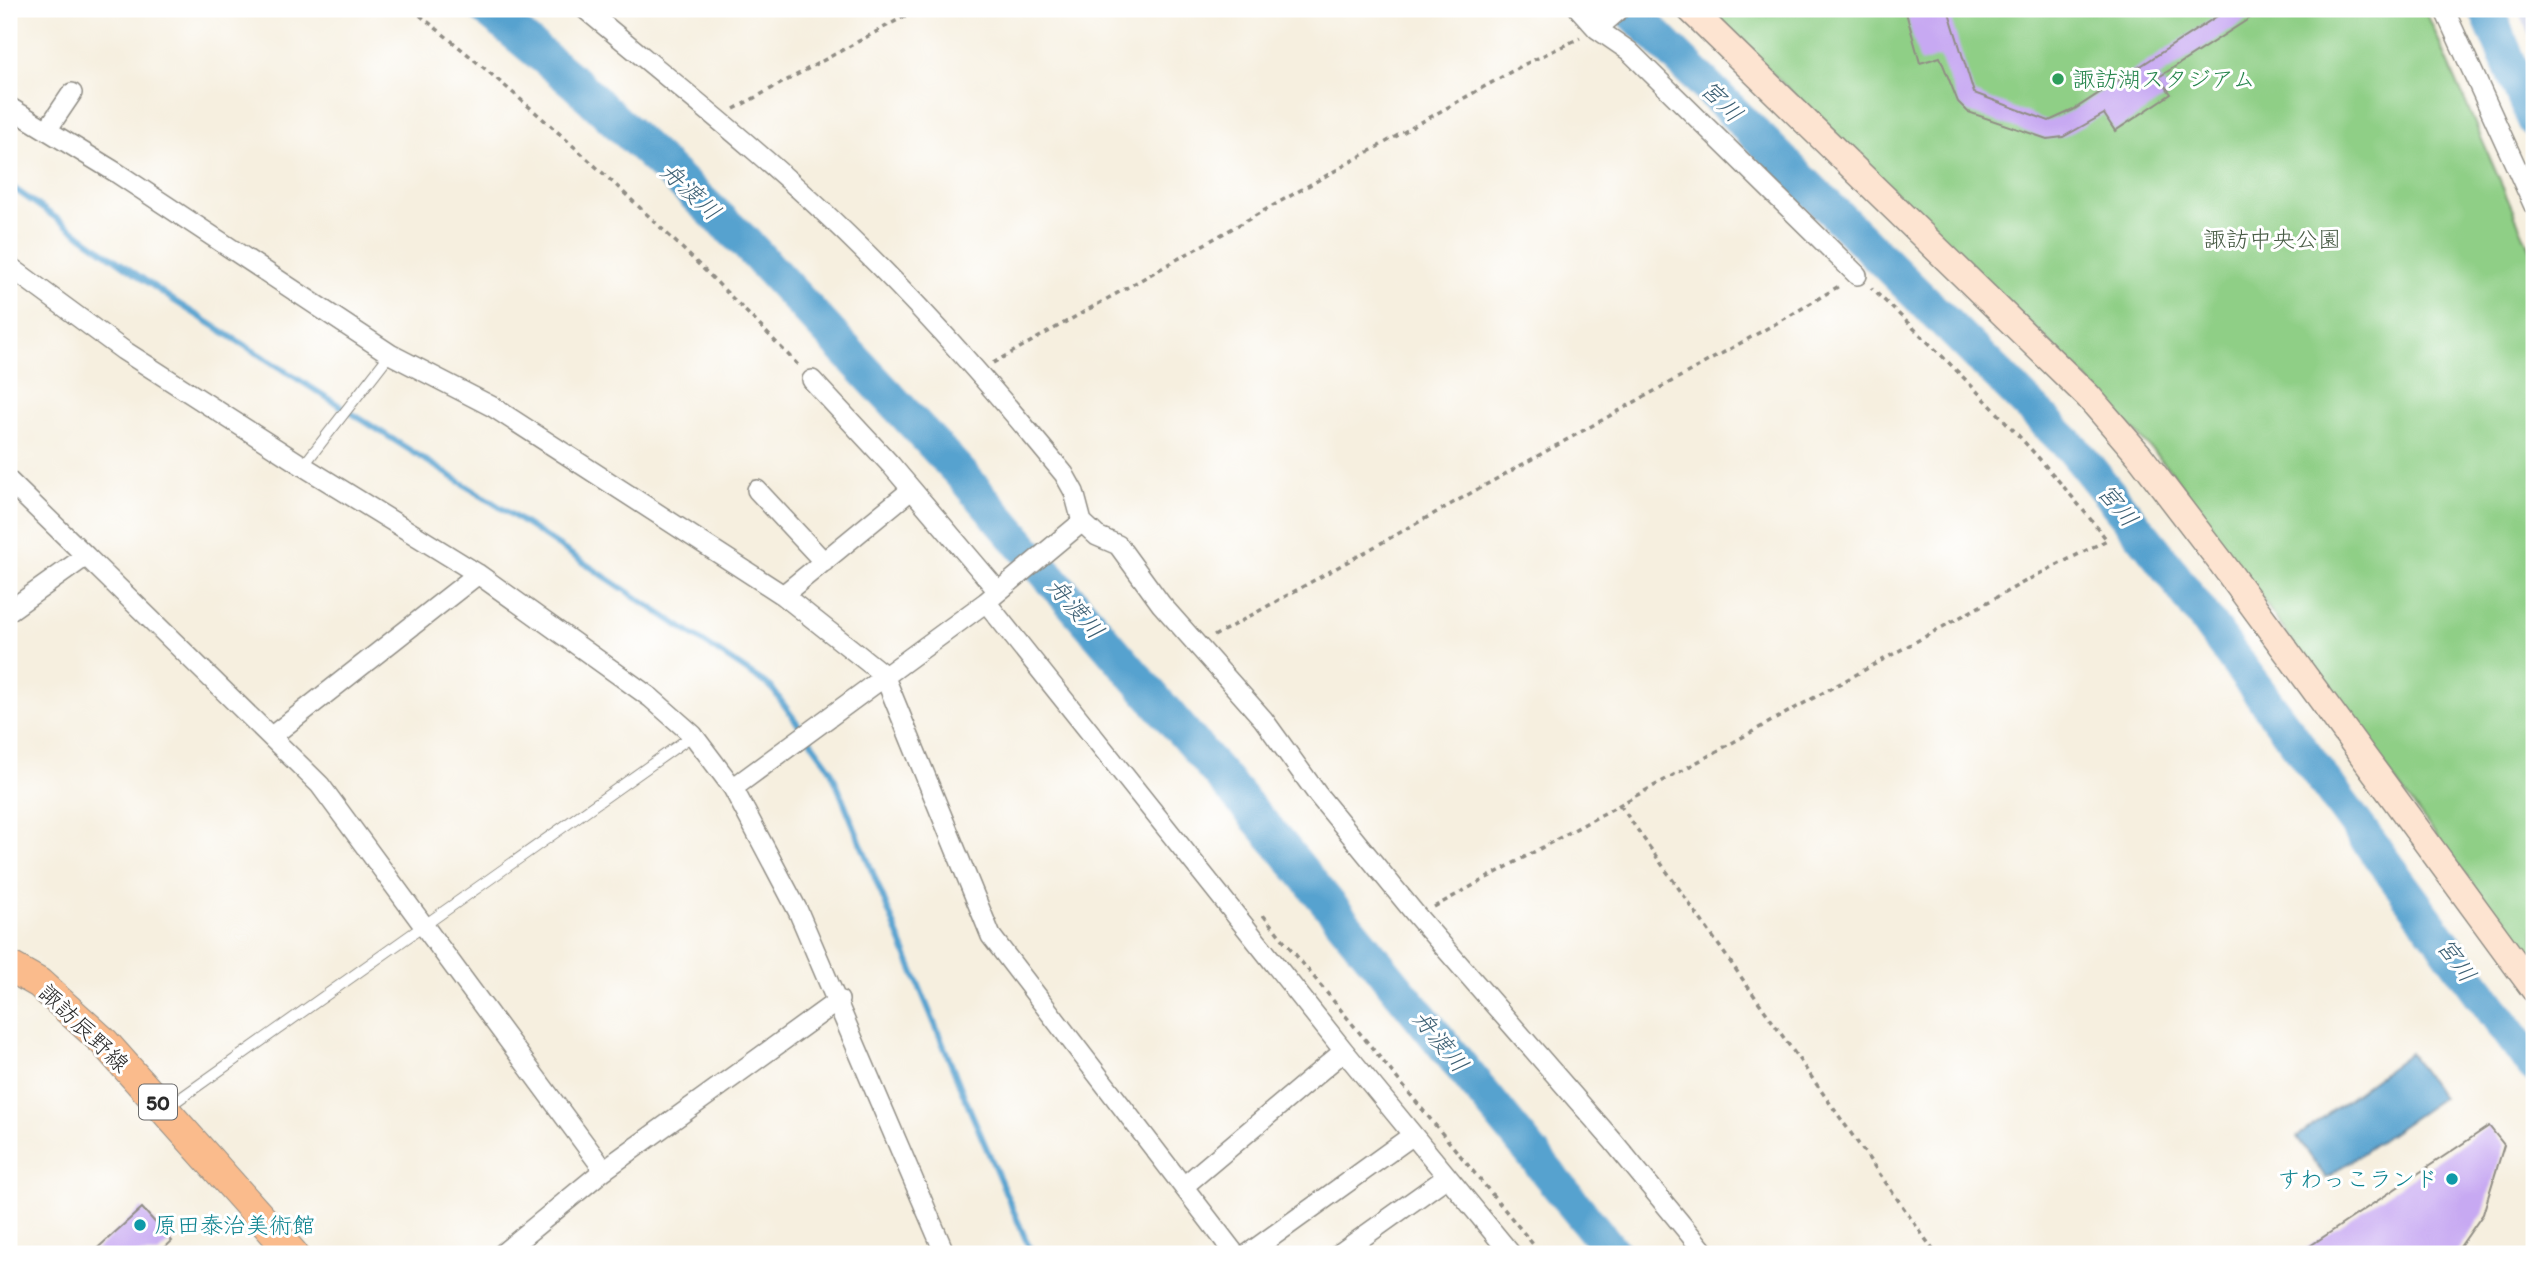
<svg xmlns="http://www.w3.org/2000/svg" width="2543" height="1263" viewBox="0 0 2543 1263" font-family="Itim,'Klee One',sans-serif">
	<style>
		.industrial { fill: #bdc3de }
		.green { fill: #8fcf86; stroke: #5d7d58; stroke-width: 2 }
		.water { fill: #56a2cf; stroke: #40667d; stroke-width: 2 }
		.lines { fill: none; stroke-linecap: round; stroke-linejoin: round }
		.stream { stroke: #56a2cf; stroke-width: 6 }
		.river { stroke: #56a2cf; stroke-width: 35 }
		.building { fill: #c7a9f2 }
		.lane-casing { stroke: #908d85; stroke-width: 12 }
		.street-casing { stroke: #908d85; stroke-width: 22 }
		.secondary-casing { stroke: #908d85; stroke-width: 29 }
		.primary-casing { stroke: #908d85; stroke-width: 32 }
		.path { stroke: #908d85; stroke-width: 3.5; stroke-dasharray: 5 5; stroke-linecap: butt }
		.lane { stroke: #fff; stroke-width: 10 }
		.street { stroke: #fff; stroke-width: 19 }
		.secondary { stroke: #fde4d1; stroke-width: 26 }
		.primary { stroke: #fabb8c; stroke-width: 30 }
		.leisure-dot { fill: #2e9e5b; stroke: #fff; stroke-width: 2.5 }
		.culture-dot { fill: #0f9aa8; stroke: #fff; stroke-width: 2.5 }
		.labels { text-anchor: middle; dominant-baseline: central; stroke-width: 6; stroke-linejoin: round; paint-order: stroke }
		.shield { fill: #fff; stroke: #6b6b6b; stroke-width: 2 }
		.shield-label { font-size: 21px; font-weight: bold; fill: #2b2b2b }
		.leisure-label { font-size: 23px; fill: #27864d; stroke: #fff; text-anchor: start }
		.park-label { font-size: 23px; fill: #495c46; stroke: #fff }
		.street-label { font-size: 23px; fill: #2b2b2b; stroke: #fff }
		.culture-label { font-size: 23px; fill: #0d838f; stroke: #fff; text-anchor: end }
		.water-label { font-size: 24px; font-style: italic; fill: #3e6175; stroke: #fff }
	</style>
	<rect width="100%" height="100%" fill="#fff"/>
	<filter id="ink" filterUnits="userSpaceOnUse"><feTurbulence type="fractalNoise" baseFrequency=".0143" numOctaves="2"/><feDisplacementMap in="SourceGraphic" scale="14" xChannelSelector="R" yChannelSelector="G"/><feConvolveMatrix kernelMatrix="1 2 1 2 8 2 1 2 1" color-interpolation-filters="sRGB"/></filter>
	<filter id="wash" filterUnits="userSpaceOnUse"><feTurbulence type="fractalNoise" baseFrequency=".00686" numOctaves="4" result="noise"/><feDisplacementMap in="SourceGraphic" scale="28" xChannelSelector="R" yChannelSelector="G"/><feGaussianBlur stdDeviation="1.57" result="paint"/><feColorMatrix in="noise" values="0 0 0 0 0 0 0 0 0 0 0 0 0 0 0 0 0 1.4 0 .05"/><feComposite in="paint" operator="in"/></filter>
	<g filter="url(#wash)">
		<rect width="100%" height="100%" fill="#f6efdf"/>
		<!-- industrial -->
		<path class="industrial" d="M2518,9H2534V47Z"/>
		<!-- green -->
		<path class="green" d="M1706,9H2425L2534,259V965L2334,700L2170,470L2083,375Z"/>
		<!-- water -->
		<path class="water" d="M2410,1053L2442,1098L2326,1178L2297,1137Z"/>
		<g class="lines">
			<!-- stream -->
			<path class="stream" d="M9,185L173,300L506,511L771,687L830,768L965,1098L1032,1254"/>
			<!-- river -->
			<path class="river" d="M486,9L574,82L745,242L961,474L1283,848L1614,1254
				M1629,9L2073,449L2156,552L2534,1066
				M2486,9L2534,121"/>
		</g>
		<g id="blocks">
			<!-- building -->
			<path class="building" d="M1905,9H1948L1974,93L2049,121L2073,110L2228,9H2264L2159,77L2171,94L2115,131L2104,114L2063,137L2047,139L1968,112L1958,102L1940,57L1920,63Z
				M2489,1126L2504,1145L2483,1214L2455,1254H2298Z
				M142,1208L172,1241L158,1254H91Z"/>
		</g>
	</g>
	<g filter="url(#ink)">
		<use href="#blocks" fill-opacity="0" stroke="#908d85" stroke-width="2"/>
		<g class="lines">
			<defs>
				<path id="lane" d="M303,466L390,354
					M168,1107L693,735"/>
				<path id="street" d="M585,9C677,86 773,161 858,245C932,317 999,395 1064,474L1074,492L1082,522L1097,536L1118,545L1161,604L1263,719L1318,795L1417,916L1612,1140L1706,1254
					M1579,9L1597,29L1629,51L1857,275
					M2444,9L2534,206
					M1597,29L1620,9
					M9,107L117,173L390,354L493,407L783,595L884,675L991,936L1235,1254
					M47,130L72,93
					M9,266L123,350L303,466L478,574L651,698L693,735L733,788L798,911L945,1254
					M812,380L891,465L998,591
					M9,481L86,556L9,611
					M757,490L824,562
					M86,556L320,785L604,1170
					M783,595L911,490
					M986,602L1344,1051L1511,1254
					M272,736L478,574
					M733,788L986,602L1082,522
					M1184,1186L1344,1051
					M502,1254L604,1170L839,1000
					M1248,1254L1413,1135
					M1339,1254L1447,1177"/>
				<path id="secondary" d="M1690,9L2088,396L2139,455L2221,562L2534,989"/>
				<path id="primary" d="M9,966L39,983L104,1042L293,1254"/>
			</defs>
			<!-- lane casing -->
			<use href="#lane" class="lane-casing"/>
			<!-- street casing -->
			<use href="#street" class="street-casing"/>
			<!-- secondary casing -->
			<use href="#secondary" class="secondary-casing"/>
			<!-- primary casing -->
			<use href="#primary" class="primary-casing"/>
			<!-- path -->
			<path class="path" d="M412,9C549,118 677,239 799,366
				M734,109L918,9
				M993,363L1523,65L1580,38
				M1214,636L1791,315L1839,286
				M1620,805L1936,1254
				M1434,907L2035,576L2107,540C2035,448 1956,367 1871,288
				M1263,915L1541,1254"/>
			<!-- lane -->
			<use href="#lane" class="lane"/>
			<!-- street -->
			<use href="#street" class="street"/>
			<!-- secondary -->
			<use href="#secondary" class="secondary"/>
			<!-- primary -->
			<use href="#primary" class="primary"/>
		</g>
	</g>
	<!-- markers -->
	<circle class="leisure-dot" cx="2058" cy="79" r="7"/>
	<g class="culture-dot">
		<circle cx="2452" cy="1179" r="7"/>
		<circle cx="140" cy="1225" r="7"/>
	</g>
	<g class="labels">
		<!-- shield labels -->
		<rect class="shield" x="139" y="1084.5" width="38" height="35" rx="5"/>
		<g class="shield-label">
			<text x="158" y="1102">50</text>
		</g>
		<!-- leisure labels -->
		<g class="leisure-label">
			<text x="2072" y="79">諏訪湖スタジアム</text>
		</g>
		<!-- park labels -->
		<g class="park-label">
			<text x="2272" y="239">諏訪中央公園</text>
		</g>
		<!-- street labels -->
		<g class="street-label">
			<text transform="translate(84 1028) rotate(44)">諏訪辰野線</text>
		</g>
		<!-- culture labels -->
		<g class="culture-label">
			<text x="2438" y="1179">すわっこランド</text>
			<text x="154" y="1225" text-anchor="start">原田泰治美術館</text>
		</g>
		<!-- water labels -->
		<g class="water-label">
			<text transform="translate(1722 101) rotate(45)">宮川</text>
			<text transform="translate(691 191) rotate(43)">舟渡川</text>
			<text transform="translate(2118 505) rotate(51)">宮川</text>
			<text transform="translate(1076 608) rotate(49)">舟渡川</text>
			<text transform="translate(2457 960) rotate(54)">宮川</text>
			<text transform="translate(1441 1041) rotate(51)">舟渡川</text>
		</g>
	</g>
	<!-- margin -->
	<rect width="2543" height="1263" fill="none" stroke="#fff" stroke-width="35"/>
</svg>
